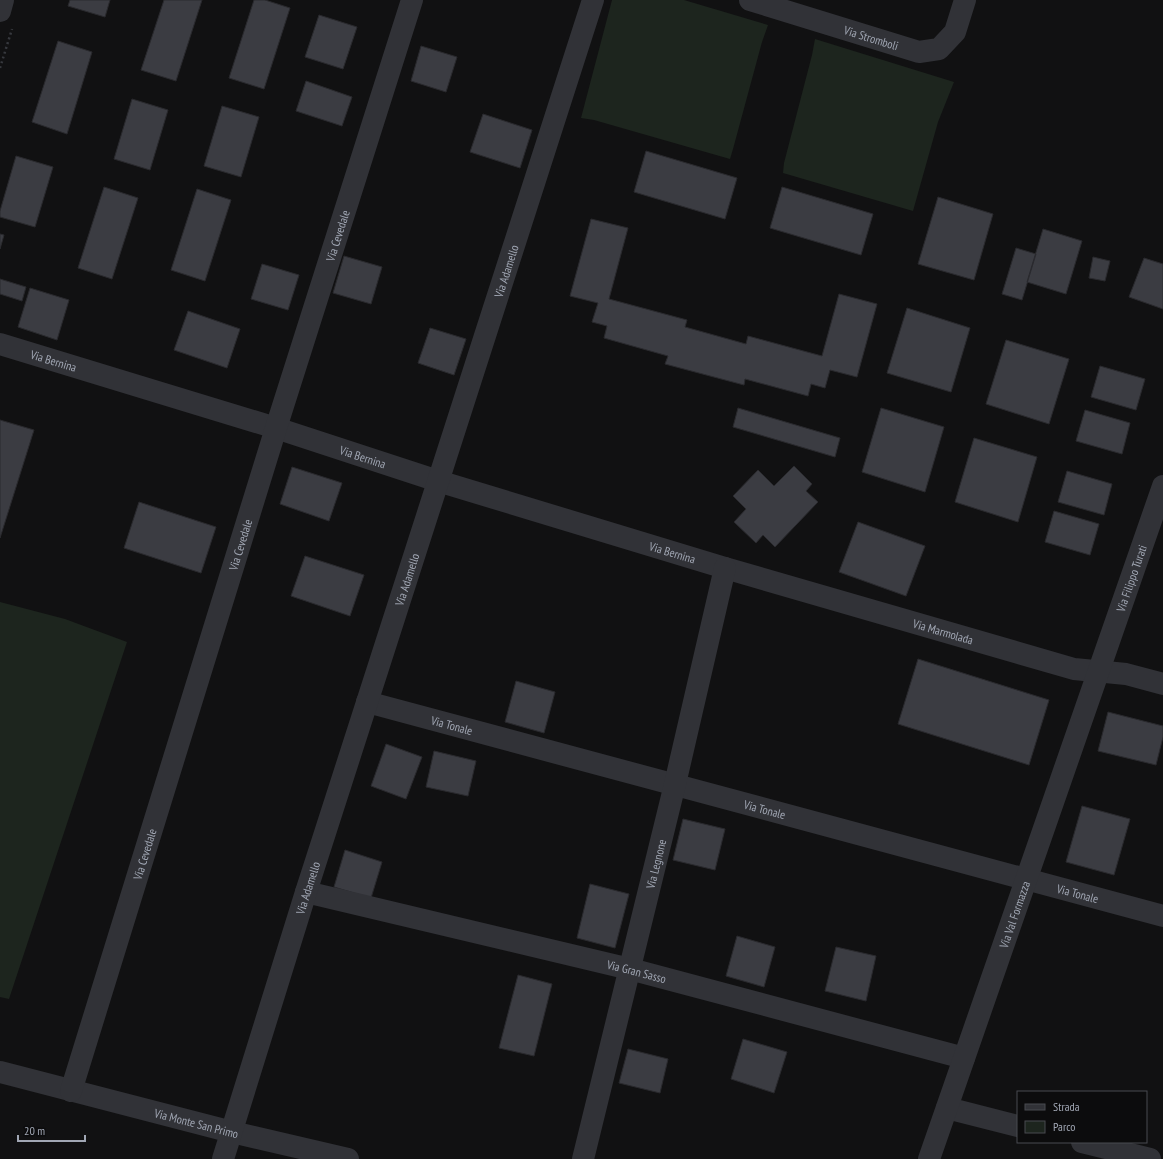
<svg xmlns="http://www.w3.org/2000/svg" width="1163" height="1159" viewBox="0 0 1163 1159" font-family="'PT Sans Narrow',sans-serif">
	<style>
		.green { fill: #1d251e }
		.building { fill: #3b3c42; stroke: #2a2a2e }
		.lines { fill: none; stroke-linecap: round; stroke-linejoin: round }
		.path { stroke: #37393e; stroke-width: 2.5; stroke-dasharray: 2 3; stroke-linecap: butt }
		.street { stroke: #313237; stroke-width: 22 }
		.labels { text-anchor: middle; dominant-baseline: central; stroke-width: 3; stroke-linejoin: round; paint-order: stroke }
		.street-label { font-size: 12px; fill: #a1a7b4; stroke: #0c0c0d }
	</style>
	<rect width="100%" height="100%" fill="#111112"/>
	<!-- green -->
	<path class="green" d="M612,0H684L768,25L762,42L733,149L730,159L594,120L581,118Z
		M815,39L954,82L938,122L913,211L783,173L784,163L812,55Z
		M0,602L65,619L127,642L9,999L0,997Z"/>
	<!-- building -->
	<path class="building" d="M70,0H110L105,17L68,6Z
		M164,0H202L176,81L141,70Z
		M254,0H265L290,8L264,89L229,78Z
		M319,15L357,27L343,69L305,57Z
		M58,41L92,52L67,134L32,122Z
		M421,46L457,57L446,92L411,81Z
		M306,81L352,97L342,126L296,111Z
		M132,99L168,110L150,170L114,159Z
		M222,106L259,117L241,177L204,166Z
		M483,114L532,130L520,168L470,152Z
		M646,151L737,178L725,219L634,192Z
		M16,156L53,167L35,227L0,217V211Z
		M104,187L138,198L112,279L78,268Z
		M782,187L873,214L861,255L770,228Z
		M197,189L231,200L205,281L171,270Z
		M938,197L993,214L974,280L918,264Z
		M591,219L628,228L609,299L687,320L685,327L746,344L748,336L822,356L839,294L877,304L857,377L830,370L825,388L811,384L808,396L745,379L744,385L665,364L668,356L604,338L607,326L592,322L598,303L570,296Z
		M1043,229L1082,241L1066,294L1027,282Z
		M0,234L4,235L0,249Z
		M1016,248L1036,254L1022,300L1002,294Z
		M344,256L382,267L371,304L333,293Z
		M1093,257L1110,261L1105,281L1089,278Z
		M1144,258L1163,264V309L1129,297Z
		M262,264L299,275L288,310L251,299Z
		M0,279L26,287L22,301L0,294Z
		M30,288L69,300L57,340L18,327Z
		M907,308L970,328L951,392L887,373Z
		M188,311L240,329L227,368L174,350Z
		M430,328L466,339L454,375L418,363Z
		M1006,340L1069,359L1049,424L986,404Z
		M1100,366L1145,379L1136,410L1091,397Z
		M738,408L840,438L835,457L733,427Z
		M881,408L944,427L925,492L862,472Z
		M1085,410L1130,423L1122,454L1076,441Z
		M0,420L34,430L0,538Z
		M974,438L1037,457L1018,522L955,502Z
		M794,466L812,484L806,491L818,502L775,547L763,535L756,543L734,522L746,509L733,496L758,470L774,486Z
		M292,467L342,483L329,521L280,504Z
		M1067,471L1112,484L1104,515L1058,502Z
		M139,502L216,527L201,573L124,548Z
		M1054,511L1099,524L1090,555L1045,542Z
		M858,522L925,546L906,596L839,572Z
		M305,556L364,575L350,616L291,596Z
		M918,659L1049,700L1029,765L898,724Z
		M516,681L555,692L544,733L505,722Z
		M1108,712L1163,726V737L1156,765L1098,751Z
		M386,744L422,757L406,799L371,786Z
		M434,751L476,761L468,796L426,787Z
		M1082,806L1130,819L1114,875L1066,862Z
		M683,819L725,829L715,870L673,860Z
		M345,850L382,862L371,898L334,887Z
		M590,884L629,894L615,948L577,938Z
		M737,936L775,947L764,987L726,976Z
		M836,947L876,956L866,1001L825,991Z
		M518,975L552,984L534,1056L499,1048Z
		M743,1039L787,1052L774,1093L731,1079Z
		M628,1049L668,1059L660,1093L619,1083Z"/>
	<g class="lines">
		<!-- path -->
		<path class="path" d="M0,68L12,29"/>
		<!-- street -->
		<g class="street">
			<path id="s1" d="M750,0L919,52L939,49L955,32L965,0"/>
			<path d="M0,11L3,0"/>
			<path id="s2" d="M0,344L276,428L438,481L725,568L1074,669L1126,674L1163,684"/>
			<path id="s3" d="M367,702L1163,916"/>
			<path id="s4" d="M306,892L630,969L964,1058"/>
			<path id="s5" d="M0,1072L232,1132L348,1159"/>
			<path id="s6" d="M71,1091L276,428L412,0"/>
			<path d="M947,1108L1018,1126"/>
			<path d="M1082,1142L1150,1159"/>
			<path id="s7" d="M223,1159L306,892L593,0"/>
			<path id="s8" d="M583,1159L675,784L725,568"/>
			<path id="s9" d="M929,1159L1163,486"/>
		</g>
	</g>
	<g class="labels">
		<!-- street labels -->
		<g class="street-label">
			<text stroke="none"><textPath href="#s1" startOffset="127">Via Stromboli</textPath></text>
			<text stroke="none"><textPath href="#s6" startOffset="896">Via Cevedale</textPath></text>
			<text stroke="none"><textPath href="#s7" startOffset="932">Via Adamello</textPath></text>
			<text stroke="none"><textPath href="#s2" startOffset="56">Via Bernina</textPath></text>
			<text stroke="none"><textPath href="#s2" startOffset="380">Via Bernina</textPath></text>
			<text stroke="none"><textPath href="#s6" startOffset="572">Via Cevedale</textPath></text>
			<text stroke="none"><textPath href="#s2" startOffset="704">Via Bernina</textPath></text>
			<text stroke="none"><textPath href="#s9" startOffset="615">Via Filippo Turati</textPath></text>
			<text stroke="none"><textPath href="#s7" startOffset="608">Via Adamello</textPath></text>
			<text stroke="none"><textPath href="#s2" startOffset="986">Via Marmolada</textPath></text>
			<text stroke="none"><textPath href="#s3" startOffset="88">Via Tonale</textPath></text>
			<text stroke="none"><textPath href="#s3" startOffset="412">Via Tonale</textPath></text>
			<text stroke="none"><textPath href="#s6" startOffset="248">Via Cevedale</textPath></text>
			<text stroke="none"><textPath href="#s8" startOffset="304">Via Legnone</textPath></text>
			<text stroke="none"><textPath href="#s7" startOffset="284">Via Adamello</textPath></text>
			<text stroke="none"><textPath href="#s3" startOffset="736">Via Tonale</textPath></text>
			<text stroke="none"><textPath href="#s9" startOffset="259">Via Val Formazza</textPath></text>
			<text stroke="none"><textPath href="#s4" startOffset="340">Via Gran Sasso</textPath></text>
			<text stroke="none"><textPath href="#s5" startOffset="203">Via Monte San Primo</textPath></text>
		</g>
	</g>
	<!-- legend -->
	<rect x="1017" y="1091" width="130" height="52" fill="#0c0c0d" stroke="#484a50"/>
	<rect x="1025" y="1104" width="20" height="6" fill="#313237" stroke="#484a50"/>
	<text x="1053" y="1111" font-size="12" fill="#a1a7b4">Strada</text>
	<rect x="1025" y="1121" width="20" height="12" fill="#1d251e" stroke="#484a50"/>
	<text x="1053" y="1131" font-size="12" fill="#a1a7b4">Parco</text>
	<!-- scale -->
	<path d="M18 1135v6h67v-6" fill="none" stroke="#a1a7b4" stroke-width="2"/>
	<text x="24" y="1135" font-size="12" fill="#a1a7b4" stroke="#0c0c0d" stroke-width="3" paint-order="stroke">20 m</text>
</svg>
